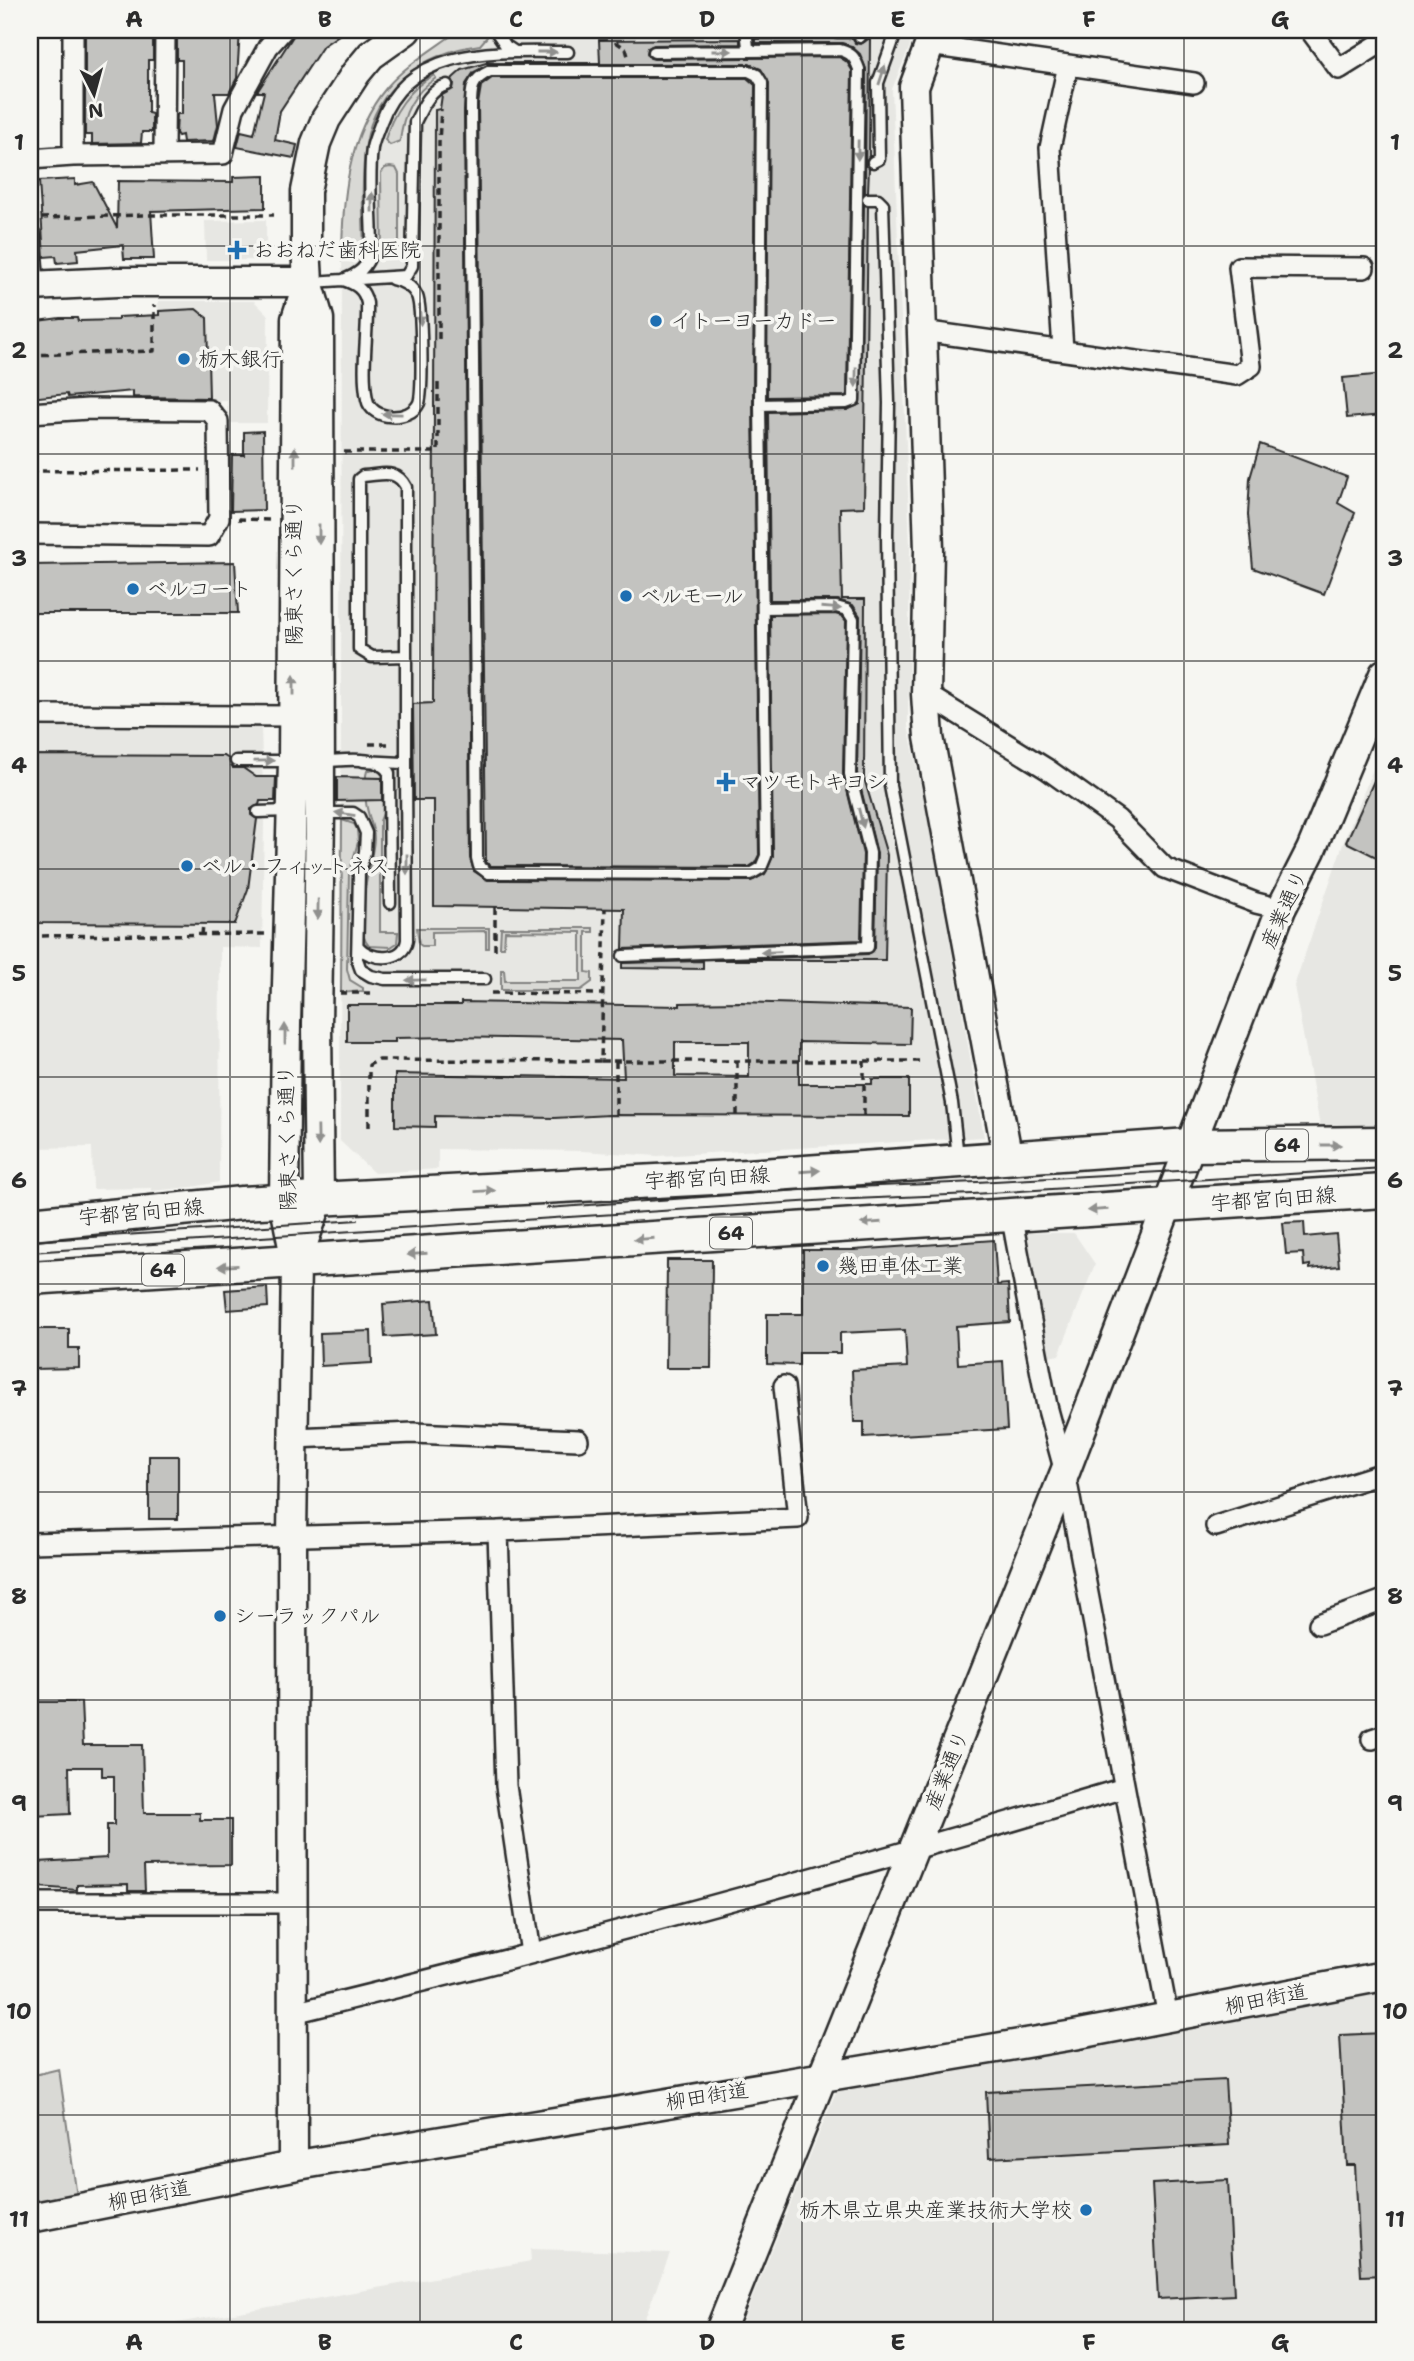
<svg xmlns="http://www.w3.org/2000/svg" width="1414" height="2361" viewBox="0 0 1414 2361" font-family="'Shantell Sans','Klee One',sans-serif">
	<style>
		.built { fill: #e7e7e3 }
		.green { fill: #d9d9d5; stroke: #828280; stroke-width: 2 }
		.building { fill: #c3c3c0; stroke: #2b2b2b; stroke-width: 2; fill-rule: evenodd }
		.lines { fill: none; stroke-linecap: round; stroke-linejoin: round }
		.lane-casing { stroke: #2b2b2b; stroke-width: 15 }
		.street-casing { stroke: #2b2b2b; stroke-width: 24 }
		.secondary-casing { stroke: #2b2b2b; stroke-width: 33 }
		.primary-casing { stroke: #2b2b2b; stroke-width: 37 }
		.path { stroke: #2b2b2b; stroke-width: 3.5; stroke-dasharray: 7 5; stroke-linecap: butt }
		.lane { stroke: #f6f6f2; stroke-width: 10 }
		.street { stroke: #f6f6f2; stroke-width: 19 }
		.secondary { stroke: #f6f6f2; stroke-width: 28 }
		.primary { stroke: #f6f6f2; stroke-width: 32 }
		.tram { stroke: #2b2b2b; stroke-width: 2 }
		.oneway { fill: #90908e }
		.grid { fill: none; stroke: #2b2b2b; stroke-width: 2; stroke-opacity: 0.55 }
		.poi-dot { fill: #1f6fb2; stroke: #f6f6f2; stroke-width: 2.5 }
		.labels { text-anchor: middle; dominant-baseline: central; stroke-width: 7; stroke-linejoin: round; paint-order: stroke }
		.shield { fill: #f6f6f2; stroke: #686867; stroke-width: 2 }
		.shield-label { font-size: 19px; font-weight: bold; fill: #2b2b2b }
		.poi-label { font-size: 21px; fill: #2b2b2b; stroke: #f6f6f2; text-anchor: start }
		.street-label { font-size: 21px; fill: #2b2b2b; stroke: #f6f6f2 }
		.neatline { fill: none; stroke: #2b2b2b; stroke-width: 2.5 }
		.grid-label { font-size: 23px; text-anchor: middle; font-weight: bold; fill: #2b2b2b }
	</style>
	<rect width="100%" height="100%" fill="#f6f6f2"/>
	<filter id="ink" filterUnits="userSpaceOnUse"><feTurbulence type="fractalNoise" baseFrequency=".0143" numOctaves="2"/><feDisplacementMap in="SourceGraphic" scale="14" xChannelSelector="R" yChannelSelector="G"/><feConvolveMatrix kernelMatrix="1 2 1 2 8 2 1 2 1" color-interpolation-filters="sRGB"/></filter>
	<g filter="url(#ink)">
		<!-- built -->
		<path class="built" d="M461,30H911L910,46L892,89L910,547L908,726L932,839L984,1137L658,1156L582,1151L438,1149V1169L374,1173L340,1141L342,246L345,199L349,168L365,123L387,88L410,66Z
			M266,220V260H206L205,221Z
			M158,301H254L268,315L267,423H228L227,401H161Z
			M30,725L261,726L264,823L262,948L220,947L219,1182L192,1187L152,1191L151,1188L93,1189L92,1147L30,1148Z
			M1384,742V1127L1321,1131L1294,986L1344,841Z
			M1023,1233H1074L1095,1264L1059,1355L1048,1357Z
			M1384,1991V2331H739L837,2089L1163,2033Z
			M530,2249L670,2253L640,2331H131L531,2261Z"/>
		<!-- green -->
		<path class="green" d="M459,30H486L487,37L480,45C426,52 375,86 366,144C361,178 363,214 364,248L357,259L342,261C342,203 347,134 387,87C407,64 435,48 459,30Z
			M434,75L436,78C412,94 403,113 400,141L390,145L385,140C392,114 410,87 434,75Z
			M390,167L396,168L399,174V247L397,252H382L381,173L385,168Z
			M373,769L382,773L384,777V811L380,821V932H398L397,943L391,947L369,946C350,926 373,863 374,839C374,827 369,819 367,808C364,797 366,785 366,775L367,771Z
			M342,820L354,824L357,829L358,842L349,874L347,969L350,980L363,988V991L341,993Z
			M417,928H489V948H486V931L432,932V946H422L419,944Z
			M501,928H593V932H586V972L592,973V982L581,990H501V970H504L505,981H581V932L505,931L504,947H500Z
			M59,2069L77,2197L30,2206V2076Z"/>
		<!-- building -->
		<path class="building" d="M85,30H134V34L153,33V60H148V113L152,114V132H142L141,143L92,144V135H85Z
			M177,30H240L237,78L229,93H215L218,125L214,141L183,142L182,135L178,136L176,133L177,114H182V60H177Z
			M297,30H346L323,46L280,111L275,140L297,145L294,158L237,147L241,131L254,134L264,92H257Z
			M853,38L855,43L861,44L870,38L869,156L866,162L869,168L868,192H865L866,69L860,54L851,46L842,43H755V39Z
			M740,39V44L654,45L648,48L647,53L650,58L654,59L839,57L847,62L852,70L847,395L845,396L767,397L769,83L761,69L749,64H490L474,72L466,84L464,111L470,858L474,871L488,880L751,881L765,874L773,856L770,615L835,614L842,616L846,621L843,774L863,854L861,940L623,949L624,909L434,906V800H414L413,704L433,703L435,110L440,109L442,95L453,89L454,83L452,79L454,77L462,70L486,63H600L599,40Z
			M492,78H747L755,85L753,405L759,855L755,863L749,867L491,866L486,862L478,104L481,86Z
			M265,176V208L151,211L154,259H124L123,245L77,250L78,261L57,263L56,256L44,257L39,181L75,179V185L93,182L117,228L118,181L233,182V177Z
			M864,205L868,206L864,507L840,508L842,599H865L864,778L887,855L885,960H713L868,954L875,948L877,853L857,773L860,616L853,605L838,600H770L768,412L847,410L860,404Z
			M196,309L207,318L209,398L133,397V391L68,397L67,394L30,398V322L60,318H77L78,321L118,320V317L159,315V311Z
			M1384,374V415L1347,418L1343,378Z
			M263,431L264,510L231,511L232,455H244V432Z
			M1260,444L1347,477L1338,503L1355,513L1324,594L1253,568L1248,515L1250,478Z
			M235,562L238,613H30V565Z
			M30,755L224,756L229,759L233,768H243L256,777H276L275,801H260L259,805L251,809V815L257,819L248,889L235,924L30,923Z
			M1384,759V861L1346,842Z
			M337,777L382,778V800L337,801Z
			M703,961V969L622,968V963Z
			M461,1002L680,1006V1003L740,1002L911,1007L910,1044L799,1042V1084H872V1079H909V1116L609,1115L554,1118L435,1116V1127L395,1126V1074L624,1078L622,1040L452,1037L395,1038V1042H347V1005H461ZM675,1042H749V1077L675,1076Z
			M1304,1222L1305,1237L1336,1234L1339,1266L1310,1269V1265L1304,1266L1303,1253L1286,1254L1283,1223Z
			M994,1240L997,1285L1008,1284L1010,1322L956,1326L958,1364L1003,1361L1007,1429L864,1437V1422H854L852,1370L907,1367L905,1330L840,1333V1353H799V1365L767,1364V1314H803V1250H854Z
			M667,1260H712L711,1368H666Z
			M267,1287L268,1307L227,1310L225,1290Z
			M433,1300L436,1334L385,1337L383,1304Z
			M32,1329H69V1348H79V1368L33,1369Z
			M371,1331L372,1363L321,1366L320,1333Z
			M149,1456H178V1519H149Z
			M33,1702H81L83,1745H142L144,1813H200V1820H231V1865L144,1866L145,1891H128V1884L77,1885V1890L39,1887L38,1862L107,1858V1825H114V1776H102V1767H69L70,1814L33,1816Z
			M1384,2033V2275L1361,2276L1355,2165H1347L1340,2035Z
			M1225,2080L1229,2145L989,2158L986,2092Z
			M1228,2180L1234,2295L1158,2299L1152,2184Z"/>
		<g class="lines">
			<defs>
				<path id="lane" d="M495,30L506,46L515,52
					M746,30L748,47L753,51
					M860,37L862,30
					M654,52L840,50C852,53 855,58 859,69L854,400L846,403L760,405
					M490,71H749L757,75L762,83L760,405L766,856L761,868L751,874L488,873L479,866L477,858L471,111C471,90 470,80 490,71Z
					M873,162L879,159L878,83L897,30
					M868,199H878L883,204L889,403L887,534L890,786L952,1103L958,1157
					M343,280C359,274 367,268 372,250C372,217 368,181 372,148C374,139 378,130 381,122C409,44 500,52 568,52
					M343,280C356,284 364,289 367,303C368,334 361,369 367,399C371,421 410,422 419,403C423,392 422,307 417,296C412,286 403,281 392,279
					M312,282L406,276L412,266L415,122C422,108 430,89 447,85
					M406,656L372,657L359,649V479L363,476C382,475 396,468 406,487V767
					M236,761H291
					M324,761C342,761 379,754 389,773L390,903
					M258,812L288,811
					M324,813H353L359,817L366,833L365,852L359,872L357,959L361,970L371,976L385,979H485
					M358,946C369,961 404,963 407,940L406,767L403,763L363,761
					M623,956L868,947L870,853L850,774L853,619L847,610L836,607L763,608"/>
				<path id="street" d="M1310,30L1339,69L1384,41
					M929,45L1194,83
					M164,154L165,30
					M73,156V30
					M30,159L73,156L223,154L234,109L268,47L283,30
					M30,235L34,286
					M922,331L1237,375L1251,366L1239,267L1364,268
					M1063,350L1050,148L1068,65
					M30,413L88,409L209,410L218,421L219,518L209,536L30,534
					M926,694L1047,769L1117,819L1165,868L1256,903L1281,909
					M30,715L293,716
					M1011,1214L1047,1406L1065,1472L1168,2017
					M294,1438L414,1433L578,1440
					M1216,1526L1384,1473
					M498,1531L506,1786L531,1953
					M30,1543L498,1531L798,1518L784,1386
					M1319,1624L1384,1600
					M1372,1739L1384,1735
					M30,1903H293
					M293,2013C572,1946 849,1870 1124,1788"/>
				<path id="secondary" d="M935,30L914,87L929,550L926,694L929,737L1005,1143V1157
					M30,286L117,282H308
					M296,1262L319,1199L317,1025L320,813L319,319L308,282L306,246V191L316,143L326,119L356,73L371,55L406,30
					M293,2166L292,1536L296,1262L284,1201L286,1023L293,761L296,319L308,282
					M30,2218L298,2165L1074,2035L1384,1976
					M720,2331L1065,1472L1281,909L1311,850L1384,674"/>
				<path id="primary" d="M30,1224L242,1203L732,1177L1189,1145L1384,1143
					M30,1278L1384,1191"/>
			</defs>
			<!-- lane casing -->
			<use href="#lane" class="lane-casing"/>
			<!-- street casing -->
			<use href="#street" class="street-casing"/>
			<!-- secondary casing -->
			<use href="#secondary" class="secondary-casing"/>
			<!-- primary casing -->
			<use href="#primary" class="primary-casing"/>
			<!-- path -->
			<path class="path" d="M613,30L616,42L626,49L628,56
				M41,218L142,215H274
				M439,339V142L441,109
				M30,355L154,351V305
				M344,452H438V382
				M30,471L200,470
				M238,519L273,520
				M369,744H392
				M202,935L203,924
				M30,936L266,934
				M495,950V907
				M340,993H371
				M491,993L602,994
				M601,1061H919
				M616,1061V1117
				M737,1061V1116
				M864,1115V1061
				M369,1127V1065L379,1060L601,1061L605,909"/>
			<!-- lane -->
			<use href="#lane" class="lane"/>
			<!-- street -->
			<use href="#street" class="street"/>
			<!-- secondary -->
			<use href="#secondary" class="secondary"/>
			<!-- primary -->
			<use href="#primary" class="primary"/>
			<!-- tram -->
			<path class="tram" d="M547,1208L830,1188L977,1182L1197,1170
				M30,1241L358,1220
				M30,1252L830,1200L973,1194L1384,1168"/>
		</g>
		<!-- one-way arrows -->
		<defs><path id="oneway-solid" d="M-6-.8H1V-3.2L6.5 0L1 3.2V.8H-6Z" transform="scale(1.75)"/></defs>
		<g class="oneway">
			<use href="#oneway-solid" transform="translate(722 51)"/>
			<use href="#oneway-solid" transform="translate(547 52)"/>
			<use href="#oneway-solid" transform="translate(882 75) rotate(-72)"/>
			<use href="#oneway-solid" transform="translate(858 150) rotate(91)"/>
			<use href="#oneway-solid" transform="translate(372 202) rotate(-90)"/>
			<use href="#oneway-solid" transform="translate(420 315) rotate(87)"/>
			<use href="#oneway-solid" transform="translate(856 377) rotate(91)"/>
			<use href="#oneway-solid" transform="translate(392 414) rotate(-179)"/>
			<use href="#oneway-solid" transform="translate(295 457) rotate(-90)"/>
			<use href="#oneway-solid" transform="translate(319 534) rotate(90)"/>
			<use href="#oneway-solid" transform="translate(831 608) rotate(4)"/>
			<use href="#oneway-solid" transform="translate(294 685) rotate(-90)"/>
			<use href="#oneway-solid" transform="translate(264 761) rotate(-1)"/>
			<use href="#oneway-solid" transform="translate(345 814) rotate(-171)"/>
			<use href="#oneway-solid" transform="translate(861 818) rotate(76)"/>
			<use href="#oneway-solid" transform="translate(407 864) rotate(90)"/>
			<use href="#oneway-solid" transform="translate(318 909) rotate(91)"/>
			<use href="#oneway-solid" transform="translate(771 952) rotate(178)"/>
			<use href="#oneway-solid" transform="translate(416 980) rotate(179)"/>
			<use href="#oneway-solid" transform="translate(285 1034) rotate(-90)"/>
			<use href="#oneway-solid" transform="translate(318 1136) rotate(89)"/>
			<use href="#oneway-solid" transform="translate(1331 1145)"/>
			<use href="#oneway-solid" transform="translate(810 1171) rotate(-4)"/>
			<use href="#oneway-solid" transform="translate(485 1191) rotate(-3)"/>
			<use href="#oneway-solid" transform="translate(1098 1210) rotate(176)"/>
			<use href="#oneway-solid" transform="translate(871 1223) rotate(176)"/>
			<use href="#oneway-solid" transform="translate(644 1239) rotate(176)"/>
			<use href="#oneway-solid" transform="translate(417 1254) rotate(176)"/>
			<use href="#oneway-solid" transform="translate(228 1266) rotate(177)"/>
		</g>
	</g>
	<!-- grid -->
	<path class="grid" d="M230,30V2331M420,30V2331M612,30V2331M802,30V2331M993,30V2331M1184,30V2331M30,246H1384M30,454H1384M30,661H1384M30,869H1384M30,1077H1384M30,1284H1384M30,1492H1384M30,1700H1384M30,1907H1384M30,2115H1384"/>
	<!-- markers -->
	<g class="poi-dot">
		<path d="M233.5 239.5h7v7h7v7h-7v7h-7v-7h-7v-7h7z"/>
		<circle cx="656" cy="321" r="7"/>
		<circle cx="184" cy="359" r="7"/>
		<circle cx="133" cy="589" r="7"/>
		<circle cx="626" cy="596" r="7"/>
		<path d="M722.5 771.5h7v7h7v7h-7v7h-7v-7h-7v-7h7z"/>
		<circle cx="187" cy="866" r="7"/>
		<circle cx="823" cy="1266" r="7"/>
		<circle cx="220" cy="1616" r="7"/>
		<circle cx="1086" cy="2210" r="7"/>
	</g>
	<g class="labels">
		<!-- shield labels -->
		<g class="shield">
			<rect x="1266" y="1129.5" width="42" height="31" rx="5"/>
			<rect x="710" y="1217.5" width="42" height="31" rx="5"/>
			<rect x="142" y="1254.5" width="42" height="31" rx="5"/>
		</g>
		<g class="shield-label">
			<text x="1287" y="1145">64</text>
			<text x="731" y="1233">64</text>
			<text x="163" y="1270">64</text>
		</g>
		<!-- poi labels -->
		<g class="poi-label">
			<text x="253" y="250">おおねだ歯科医院</text>
			<text x="670" y="321">イトーヨーカドー</text>
			<text x="198" y="359">栃木銀行</text>
			<text x="147" y="589">ベルコート</text>
			<text x="640" y="596">ベルモール</text>
			<text x="740" y="782">マツモトキヨシ</text>
			<text x="201" y="866">ベル・フィットネス</text>
			<text x="837" y="1266">幾田車体工業</text>
			<text x="234" y="1616">シーラックパル</text>
			<text x="1072" y="2210" text-anchor="end">栃木県立県央産業技術大学校</text>
		</g>
		<!-- street labels -->
		<g class="street-label">
			<text transform="translate(294 572) rotate(-90)">陽東さくら通り</text>
			<text transform="translate(1284 909) rotate(-66)">産業通り</text>
			<text transform="translate(287 1138) rotate(-91)">陽東さくら通り</text>
			<text transform="translate(707 1178) rotate(-3)">宇都宮向田線</text>
			<text transform="translate(1273 1199) rotate(-4)">宇都宮向田線</text>
			<text transform="translate(141 1212) rotate(-5)">宇都宮向田線</text>
			<text transform="translate(947 1770) rotate(-68)">産業通り</text>
			<text transform="translate(1266 1999) rotate(-11)">柳田街道</text>
			<text transform="translate(707 2096) rotate(-9)">柳田街道</text>
			<text transform="translate(149 2195) rotate(-11)">柳田街道</text>
		</g>
	</g>
	<!-- margin -->
	<rect width="1414" height="2361" fill="none" stroke="#f6f6f2" stroke-width="77"/>
	<!-- north arrow -->
	<g transform="translate(94 94) rotate(174)" stroke="#f6f6f2" stroke-width="5" paint-order="stroke">
	<path d="M0-5L12 26L0 18L-12 26Z" fill="#2b2b2b"/>
	<text y="-10" font-size="19" font-weight="bold" text-anchor="middle" fill="#2b2b2b">N</text>
	</g>
	<rect x="38" y="38" width="1338" height="2284" class="neatline"/>
	<g class="grid-label">
		<text x="134" y="27">A</text>
		<text x="325" y="27">B</text>
		<text x="516" y="27">C</text>
		<text x="707" y="27">D</text>
		<text x="898" y="27">E</text>
		<text x="1089" y="27">F</text>
		<text x="1280" y="27">G</text>
		<text x="19" y="150">1</text>
		<text x="1395" y="150">1</text>
		<text x="19" y="358">2</text>
		<text x="1395" y="358">2</text>
		<text x="19" y="566">3</text>
		<text x="1395" y="566">3</text>
		<text x="19" y="773">4</text>
		<text x="1395" y="773">4</text>
		<text x="19" y="981">5</text>
		<text x="1395" y="981">5</text>
		<text x="19" y="1188">6</text>
		<text x="1395" y="1188">6</text>
		<text x="19" y="1396">7</text>
		<text x="1395" y="1396">7</text>
		<text x="19" y="1604">8</text>
		<text x="1395" y="1604">8</text>
		<text x="19" y="1811">9</text>
		<text x="1395" y="1811">9</text>
		<text x="19" y="2019">10</text>
		<text x="1395" y="2019">10</text>
		<text x="19" y="2227">11</text>
		<text x="1395" y="2227">11</text>
		<text x="134" y="2350">A</text>
		<text x="325" y="2350">B</text>
		<text x="516" y="2350">C</text>
		<text x="707" y="2350">D</text>
		<text x="898" y="2350">E</text>
		<text x="1089" y="2350">F</text>
		<text x="1280" y="2350">G</text>
	</g>
</svg>
